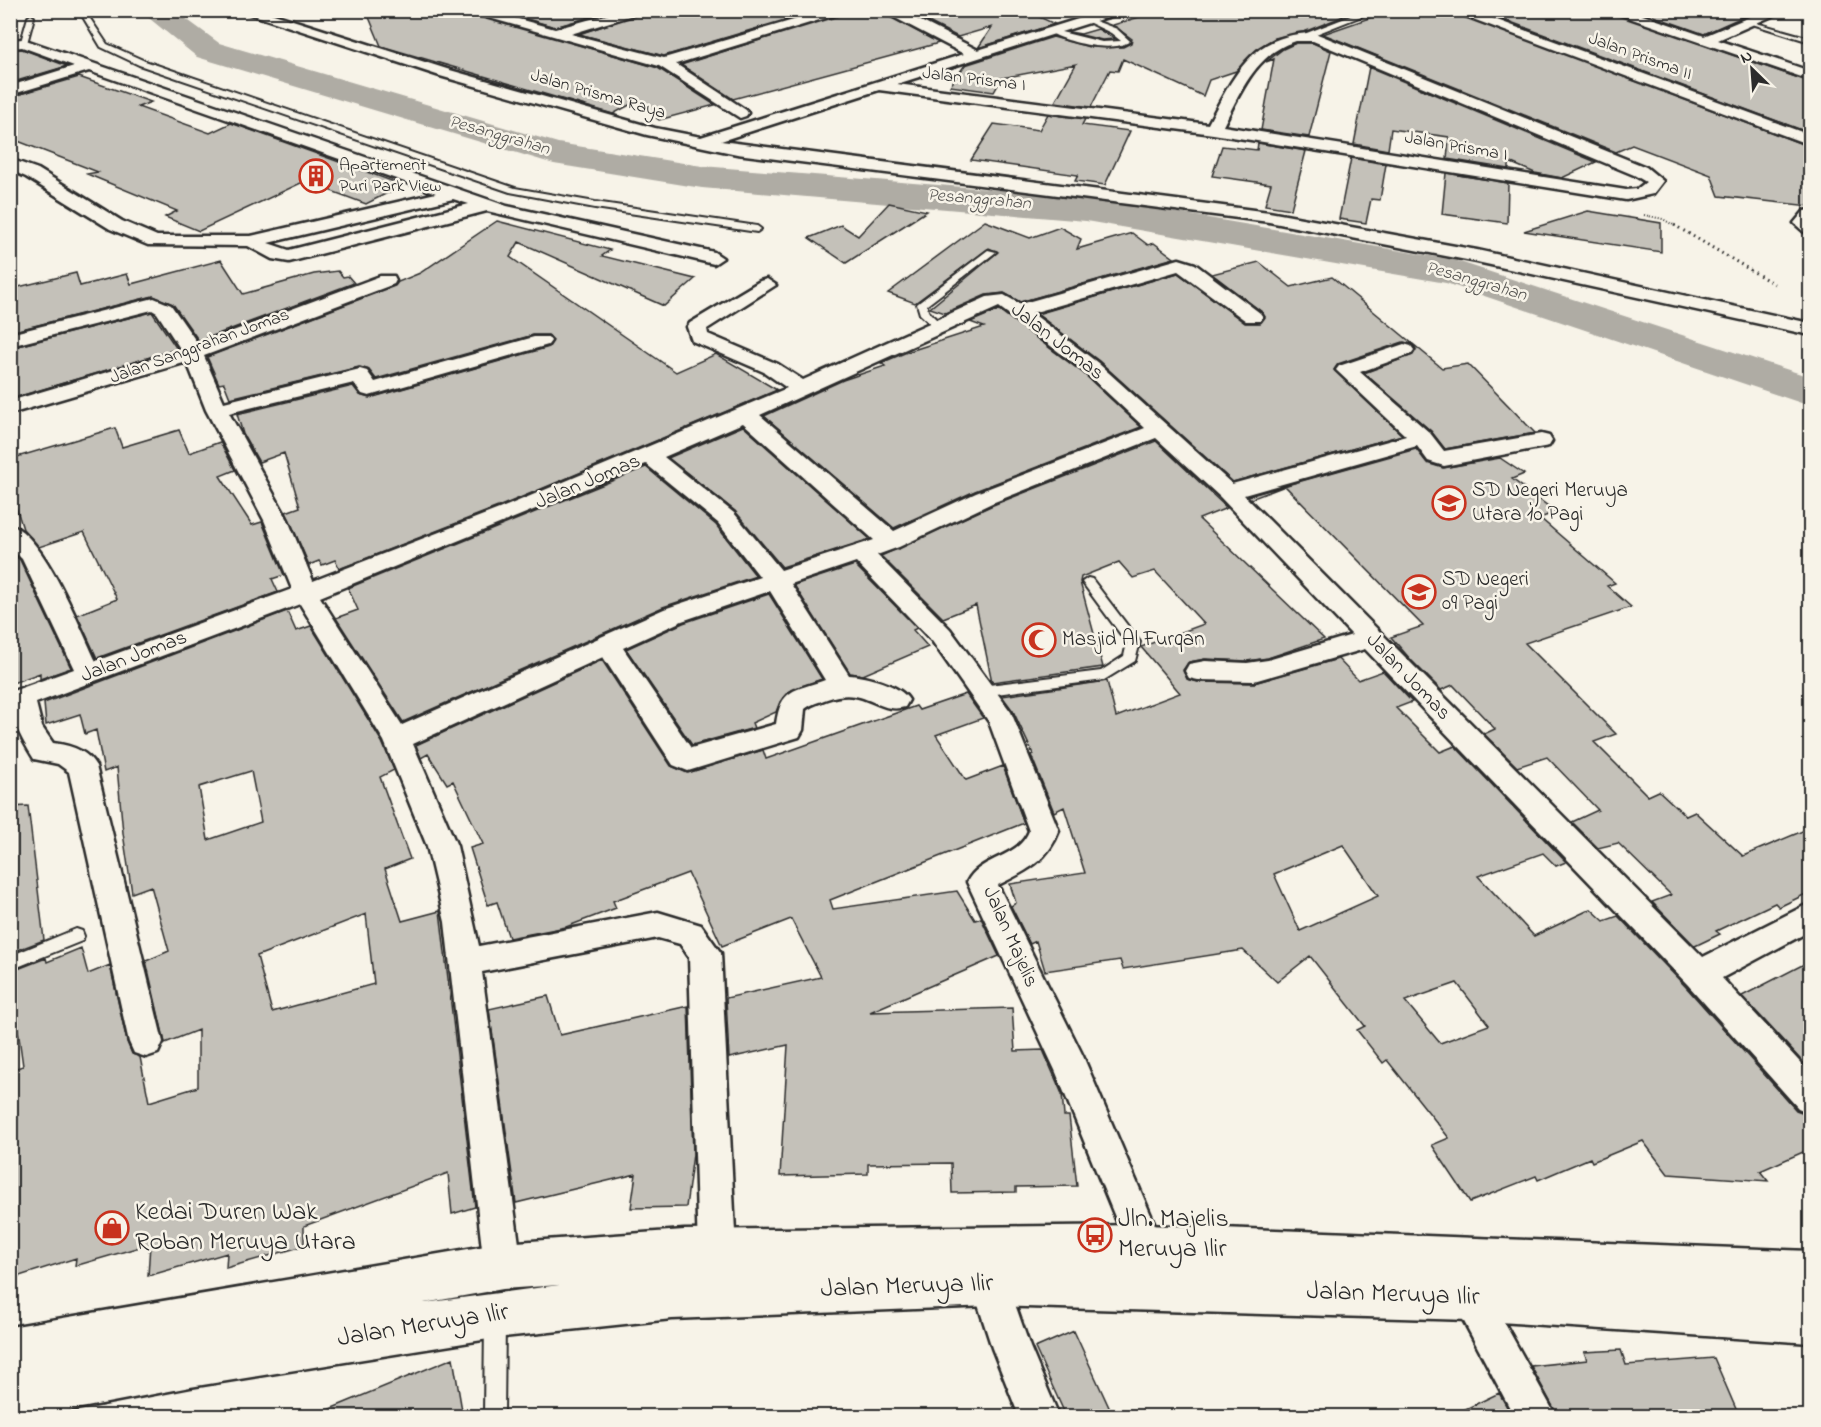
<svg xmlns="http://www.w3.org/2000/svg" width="1821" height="1427" viewBox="0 0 1821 1427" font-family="'Indie Flower',sans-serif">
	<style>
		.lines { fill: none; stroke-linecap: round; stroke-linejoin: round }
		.river { fill: #afaca4; fill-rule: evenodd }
		.building { fill: #c4c1b9; stroke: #2b2b2b; stroke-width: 1.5; fill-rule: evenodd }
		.service-casing { stroke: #2b2b2b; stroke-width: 4 }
		.minor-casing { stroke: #2b2b2b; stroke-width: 5 }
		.primary-casing { stroke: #2b2b2b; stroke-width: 5 }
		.path-far1 { stroke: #2b2b2b; stroke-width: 2; stroke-dasharray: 1 2; stroke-linecap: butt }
		.path { stroke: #2b2b2b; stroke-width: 3; stroke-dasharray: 1.5 4; stroke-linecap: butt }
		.service { fill: #f7f3e8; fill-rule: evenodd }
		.minor { fill: #f7f3e8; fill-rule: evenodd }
		.primary { fill: #f7f3e8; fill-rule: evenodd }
		.labels { text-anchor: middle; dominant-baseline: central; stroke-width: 5; stroke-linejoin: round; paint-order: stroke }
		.far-street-label { font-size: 18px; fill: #2b2b2b; stroke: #f7f3e8 }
		.far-water-label { font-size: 18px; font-style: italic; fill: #53524f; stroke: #f7f3e8 }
		.far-poi-label { font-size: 18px; fill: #2b2b2b; stroke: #f7f3e8; text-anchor: start }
		.street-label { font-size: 21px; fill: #2b2b2b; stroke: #f7f3e8 }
		.poi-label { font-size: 21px; fill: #2b2b2b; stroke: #f7f3e8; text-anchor: start }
		.near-poi-label { font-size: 26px; fill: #2b2b2b; stroke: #f7f3e8; text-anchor: start }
		.near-street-label { font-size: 26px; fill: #2b2b2b; stroke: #f7f3e8 }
	</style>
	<rect width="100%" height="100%" fill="#f7f3e8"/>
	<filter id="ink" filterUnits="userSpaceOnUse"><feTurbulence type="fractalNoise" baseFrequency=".0167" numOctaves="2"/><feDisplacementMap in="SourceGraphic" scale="12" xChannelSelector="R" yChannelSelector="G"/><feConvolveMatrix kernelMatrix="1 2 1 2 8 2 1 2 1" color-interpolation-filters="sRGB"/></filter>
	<g filter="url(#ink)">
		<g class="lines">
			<!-- river -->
			<path class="river" d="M139,10H174L219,43L558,143L702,166L1086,197L1454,260L1810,377V406L1446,283L1086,221L702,188L554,164L197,57Z"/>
		</g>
		<!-- building -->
		<path class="building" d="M366,10H459L658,68L715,105L659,120L635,102L613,114L381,46Z
			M496,10H614L555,27Z
			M651,10H818L664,56L579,34Z
			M854,10H878L939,43L733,99L681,65Z
			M905,10H1024L1055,24L978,48L992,27L958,37Z
			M1162,10H1329L1344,16L1304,32L1275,38L1259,47L1236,71L1209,80L1203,96L1123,59L1118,71L1110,70L1091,107L1055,102L1076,64L1002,78L994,92L950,86L965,65L1053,37L1089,47H1123L1131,43L1132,39L1113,25Z
			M1392,10H1447L1810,147V206L1719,196L1711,175L1632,145L1616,152L1323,34Z
			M1478,10H1604L1810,82V133Z
			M1636,10H1758L1704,34Z
			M1098,29L1115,39L1102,40L1069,32L1081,34Z
			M1296,43H1313L1331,51L1309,137L1261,130L1274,59L1266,62L1283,49Z
			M22,49L67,66L10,83V50Z
			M1369,67L1596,162L1562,178L1535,173L1509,162V169L1447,159L1449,137L1391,129L1388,150L1354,144Z
			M79,77L151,102L138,107L210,133L231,123L403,185L366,204L305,181L199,231L165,217L177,211L87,174L98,172L10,138V97Z
			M1048,114L1085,119L1082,125L1130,131L1105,185L1075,181L1078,175L971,160L994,124L1039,130Z
			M1258,143L1306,151L1291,209L1265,205L1271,184L1212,176L1222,146L1257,150Z
			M1351,158L1386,164L1380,200L1371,199L1366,223L1339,219Z
			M1446,173L1508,183L1507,223L1442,214Z
			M889,203L927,211L846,263L809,238L841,225L858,236Z
			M1588,211L1661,223V252L1524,231Z
			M497,221L610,250L602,256L695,279L664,306L519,242L510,257L676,372L716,354L777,390L498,507L339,569L335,560L322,565L319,561L309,565L286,512L300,507L284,453L259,462L243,434L237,414L353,386L360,395L370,398L549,347L553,340L548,335H533L376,379L369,370L359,367L230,398L224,383L219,384L207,357L395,286L398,282L420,273Z
			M985,221L1030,238L1060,227L1081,239L1077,249L1132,233L1148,245L1154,243L1174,258L1020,302L1004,293L986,295L945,313L930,308L998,252L989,248L915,303L888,293Z
			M221,260L243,294L314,274L338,271L343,277L348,276L354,283L199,341L173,304L153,296L10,332V289L76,273L80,286L127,274L131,284Z
			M1259,262L1291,287L1332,277L1442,368L1468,364L1535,433L1445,449L1431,431L1364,373L1413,355L1416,349L1412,344L1403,342L1338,364L1334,370L1402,435L1233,482L1099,361L1037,314L1178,273L1245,323H1260L1265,317L1262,312L1212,274Z
			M999,310L1083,373L1141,427L975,491L894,528L764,416L843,380L885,366L881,363L907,352L984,327L970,322Z
			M152,312L177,349L10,399V348Z
			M743,426L870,539L782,567L735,511L668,458Z
			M115,428L122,447L179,430L189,453L220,442L235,470L220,476L252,525L262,522L284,575L272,579L278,592L97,658L77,615L117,599L84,532L39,547L23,529L10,488V459Z
			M1156,441L1227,508L1199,519L1324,639L1268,658L1247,661L1205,659L1189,662L1183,670L1187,679L1198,682L1254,683L1338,659L1358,680L1383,671L1412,702L1396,708L1440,752L1455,746L1566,862L1556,866L1543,853L1478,876L1534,936L1591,909L1604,921L1618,916L1686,987L1796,1110L1810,1115V1149L1760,1171L1768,1181L1668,1174L1643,1141L1592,1162L1590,1158L1538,1180L1536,1176L1470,1202L1432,1145L1449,1138L1387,1060L1383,1063L1357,1030L1365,1026L1310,956L1277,982L1243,950L1123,969L1120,960L1045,971L1036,941L1030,944L1011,906L1016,903L1010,884L1085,873L1064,807L1054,812L1031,755L1033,754L1013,711L1002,696L1107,681L1116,717L1180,693L1141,647L1204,624L1155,571L1133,578L1119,562L1081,577L1080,582L1103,667L992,682L976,605L943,618L881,556L993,505ZM1343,845L1378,896L1300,931L1274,874ZM1457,983L1489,1025L1440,1043L1405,1001Z
			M1416,449L1427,463L1443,468L1500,458L1524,474L1512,479L1556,512L1540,518L1615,583L1607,586L1631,607L1525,643L1616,734L1594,742L1648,796L1659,791L1686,816L1695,812L1743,856L1810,828V892L1779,907L1775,903L1716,931L1720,934L1695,946L1652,902L1671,895L1618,843L1598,848L1572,822L1598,810L1547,757L1517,767L1484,734L1495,729L1453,685L1441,690L1411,660L1391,637L1423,626L1285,486L1251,499L1248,496Z
			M646,467L716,525L756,576L663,607L403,722L336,618L358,610L348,588Z
			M10,551L20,560L71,668L40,679V673L10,684Z
			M855,565L917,628L913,630L928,647L863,675L850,673L794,585Z
			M769,594L822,679L789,691L780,702L776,712L752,723L754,728L692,745L626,649L683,623Z
			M287,611L296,631L311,626L382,742L394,770L380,777L410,859L385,869L402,921L440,911L475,1207L452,1214L448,1173L304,1226V1246L226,1268L227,1253L148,1276L150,1244L75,1266L76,1258L10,1279V1070L23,1066L10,972L46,958L47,962L81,948L88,974L110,965L127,1042L132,1054L140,1057L149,1102L198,1087V1030L165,1043L146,961L169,951L151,886L132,893L123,833L117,767L104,772L96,730L85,734L80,714L46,725L44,703ZM251,771L261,822L208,840L199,787ZM366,914L374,984L272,1012L257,956Z
			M602,660L671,766L687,773L763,750L766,759L916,706L919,710L966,694L983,718L936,735L966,780L1003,766L1024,823L830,900L833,909L957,891L975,920L981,918L999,956L870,1012L1012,1008L1015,1051L1043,1050L1062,1094L1064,1116H1069L1077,1186L1016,1187V1192L952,1193L951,1163L868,1164V1174L780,1176L788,1045L729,1058L726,998L821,977L791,919L722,946L688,873L613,901L616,908L566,927L509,938L497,902L488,905L470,848L483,844L453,781L447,784L428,754L421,758L416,745Z
			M28,806L44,940L10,953V807Z
			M1810,961V1070L1742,996Z
			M548,996L560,1035L688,1006L693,1154L686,1207L631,1208L636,1174L516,1203L489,1009Z
			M1074,1331L1113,1416H1066L1035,1348Z
			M1621,1350L1626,1365L1714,1358L1739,1416H1607L1606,1413L1558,1416L1531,1366L1587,1360L1584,1352Z
			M453,1358L463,1416H313Z
			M1499,1393L1512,1416H1451Z"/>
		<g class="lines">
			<defs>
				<path id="service" d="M81,10L85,11L107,44L145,61L515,188L595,202L757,226L761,229L757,232L595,208L510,192L139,65L101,47L80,12Z
					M1366,10H1377L1306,38L1299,36Z
					M31,15L34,17L27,43L20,45L28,17Z
					M1090,19L1117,29L1130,41C1113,54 1066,42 1049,32L1053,30L1102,42L1121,41L1111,33L1088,22Z
					M1749,21L1810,38V42L1749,23Z
					M988,250L996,252L927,305L928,311L944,327L936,329L920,314L917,304Z
					M1088,578L1092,579L1140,642L1135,661L1104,680L981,696L976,694L974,691L976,688L981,686L1101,671L1124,656L1127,643L1082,582Z
					M76,929L82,931L84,936L82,941L10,970V956Z
					M495,1310L502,1313L505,1320L504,1416H484L485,1320L488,1313Z"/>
				<path id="minor" d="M76,10H90V12L83,16L78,15Z
					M238,10H261L450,70L655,128L701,137L964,54L880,10H899L978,50L1107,10H1130L897,84L1208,124C1235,74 1252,33 1315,33L1646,167L1663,181L1653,194L1626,200L1213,134L879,90L721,141L1269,212L1477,250L1810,323V335L1477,262L1269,222L737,154L647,135L440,76ZM1296,41H1313L1634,175L1646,182L1637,189L1626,190L1223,126C1241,91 1256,53 1296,41Z
					M461,10H486L555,29L624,10H649L571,34L664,58L828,10H852L676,64L746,110L748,113L746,116L740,118L659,66Z
					M1449,10H1470L1810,135V145Z
					M1606,10H1628L1704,36L1766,10H1786L1718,40L1810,71V80Z
					M23,39L507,206L714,252L723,258L714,264L487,211L289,262L272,259L248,246L148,245L110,229L26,177L10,170V159L38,169L122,221L157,236H251L436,193L89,71L10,95V86L74,66L22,47L10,48V40ZM453,199L469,204L289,250L268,243Z
					M1810,210V233L1804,232L1794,223L1804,211Z
					M1179,259L1195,264L1260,313L1263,317L1260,321H1246L1178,271L1032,313L1098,363L1232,484L1406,436L1336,370L1339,366L1404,344L1411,346L1414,350L1411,354L1360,372L1430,433L1444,451L1541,434L1549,436L1552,441L1549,446L1444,466L1428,461L1417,446L1244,495L1703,957L1810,903V931L1722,978L1810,1073V1113L1798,1108L1688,985L1365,649L1254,681L1198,680L1189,678L1185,671L1189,664L1205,661L1247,663L1268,660L1352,635L1220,497L1156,438L992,503L899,547L877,555L950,629L1011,712L1059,831C1048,861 1026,871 998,885L1083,1056L1165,1248L1159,1261L1146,1267L1133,1261L1055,1070L967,882C980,856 1018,859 1029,831L989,722L932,641L856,562L791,584L849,675C866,676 901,685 909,700L905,707C877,715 866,685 827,699C819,702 811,704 805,709L803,730L799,737L688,771L673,765L603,657L413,744L457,846L479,946L658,912L701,925L721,953L736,1252L730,1265L717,1271L704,1265L698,1252L689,957L680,944L658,938L482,972L522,1266L516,1279L503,1285L490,1279L484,1266L445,922L427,846L384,741L300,604L36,703L42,727L53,743C70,745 87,750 96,766L163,1042L158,1053L146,1057L134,1053L129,1042L69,772L58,764L34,759C20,736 10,719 10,692L74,669L22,559L10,547V525C43,533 81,630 96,661L292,589L264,520L206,410L187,362L10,414V401L181,350L157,313L152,310L10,346V334L154,298L171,305L198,344L380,276H394L396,280L394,284L204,356L224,402L360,369L367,371L375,382L534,337H548L551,341L548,345L369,396L362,394L354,383L229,413L288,520L313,581L499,509L787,388L764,372L692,341L687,327L690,323L760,281L767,279L776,285L707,329L708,334L778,364L803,380L987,297L1004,295L1020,304ZM999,307L1084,371L1145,428L976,493L894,531L760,415ZM743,423L874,540L781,570L734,513L664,457ZM646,464L718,523L760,577L664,609L402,725L320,597ZM770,591L825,680C794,691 781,688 776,724L691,748L623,648L682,621Z
					M990,1264L1003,1270L1030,1347L1059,1416H1019L992,1348L971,1283L977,1270Z
					M1470,1278L1483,1284L1556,1416H1514L1451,1297L1457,1284Z"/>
				<path id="primary" d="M1146,1225L1810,1251V1343L1470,1320L990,1306L672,1319L495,1338L190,1387L40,1416H10V1327L503,1243L684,1230ZM559,1285L424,1303L503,1289Z"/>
			</defs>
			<!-- service casing -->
			<use href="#service" class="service-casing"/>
			<!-- minor casing -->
			<use href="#minor" class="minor-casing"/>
			<!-- primary casing -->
			<use href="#primary" class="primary-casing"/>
			<!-- path-far1 -->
			<path class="path-far1" d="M1644,215L1663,219L1677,227"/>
			<!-- path -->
			<path class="path" d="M1674,225L1774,284"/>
			<!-- service -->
			<use href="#service" class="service"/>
			<!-- minor -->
			<use href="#minor" class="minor"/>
			<!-- primary -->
			<use href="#primary" class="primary"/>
		</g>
	</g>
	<!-- icons -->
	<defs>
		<symbol id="building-ring" viewBox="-11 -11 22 22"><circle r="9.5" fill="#f7f3e8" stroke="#c8321e" stroke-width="1.5"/><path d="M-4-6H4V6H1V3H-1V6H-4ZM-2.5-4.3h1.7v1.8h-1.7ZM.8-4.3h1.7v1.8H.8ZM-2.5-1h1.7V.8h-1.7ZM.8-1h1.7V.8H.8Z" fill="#c8321e"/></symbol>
		<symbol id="school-ring" viewBox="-11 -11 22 22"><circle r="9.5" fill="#f7f3e8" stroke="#c8321e" stroke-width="1.5"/><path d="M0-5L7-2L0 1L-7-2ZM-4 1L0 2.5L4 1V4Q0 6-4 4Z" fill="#c8321e"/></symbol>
		<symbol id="mosque-ring" viewBox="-11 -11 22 22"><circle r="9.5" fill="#f7f3e8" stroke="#c8321e" stroke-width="1.5"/><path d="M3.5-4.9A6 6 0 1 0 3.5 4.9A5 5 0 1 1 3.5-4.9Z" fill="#c8321e"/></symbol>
		<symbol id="shop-ring" viewBox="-11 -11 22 22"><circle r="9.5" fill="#f7f3e8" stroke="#c8321e" stroke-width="1.5"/><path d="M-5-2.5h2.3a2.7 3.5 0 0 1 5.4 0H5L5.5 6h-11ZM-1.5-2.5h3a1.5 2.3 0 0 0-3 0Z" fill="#c8321e"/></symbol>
		<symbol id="bus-ring" viewBox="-11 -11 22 22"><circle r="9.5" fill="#f7f3e8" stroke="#c8321e" stroke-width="1.5"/><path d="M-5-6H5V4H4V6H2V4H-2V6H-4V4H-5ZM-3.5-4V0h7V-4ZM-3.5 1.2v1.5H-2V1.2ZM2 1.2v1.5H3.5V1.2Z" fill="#c8321e"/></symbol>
	</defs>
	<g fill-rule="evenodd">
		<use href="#building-ring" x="297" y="157" width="38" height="38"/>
		<use href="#school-ring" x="1430" y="484" width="38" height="38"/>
		<use href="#school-ring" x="1400" y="573" width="38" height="38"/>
		<use href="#mosque-ring" x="1020" y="621" width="38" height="38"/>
		<use href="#shop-ring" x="93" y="1209" width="38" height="38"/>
		<use href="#bus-ring" x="1076" y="1216" width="38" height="38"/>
	</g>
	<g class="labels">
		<!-- far-street labels -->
		<g class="far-street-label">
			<text transform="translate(1640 57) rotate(20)">Jalan Prisma II</text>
			<text transform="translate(974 80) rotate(7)">Jalan Prisma I</text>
			<text transform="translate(598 95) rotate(16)">Jalan Prisma Raya</text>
			<text transform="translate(1456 147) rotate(10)">Jalan Prisma I</text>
			<text transform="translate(200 347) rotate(-20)">Jalan Sanggrahan Jomas</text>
		</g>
		<!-- far-water labels -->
		<g class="far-water-label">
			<text transform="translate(499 136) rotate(16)">Pesanggrahan</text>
			<text transform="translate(979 200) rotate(5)">Pesanggrahan</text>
			<text transform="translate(1476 282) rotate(16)">Pesanggrahan</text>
		</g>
		<!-- far-poi labels -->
		<g class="far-poi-label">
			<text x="339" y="166">Apartement<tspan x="339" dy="21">Puri Park View</tspan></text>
		</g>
		<!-- street labels -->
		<g class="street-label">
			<text transform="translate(1057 342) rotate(38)">Jalan Jomas</text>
			<text transform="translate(588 482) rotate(-23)">Jalan Jomas</text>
			<text transform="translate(134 657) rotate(-21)">Jalan Jomas</text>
			<text transform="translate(1408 677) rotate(46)">Jalan Jomas</text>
			<text transform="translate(1010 937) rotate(66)">Jalan Majelis</text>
		</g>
		<!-- poi labels -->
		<g class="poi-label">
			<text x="1472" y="491">SD Negeri Meruya<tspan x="1472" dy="24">Utara 10 Pagi</tspan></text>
			<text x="1442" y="580">SD Negeri<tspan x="1442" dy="24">09 Pagi</tspan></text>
			<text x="1062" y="640">Masjid Al Furqan</text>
		</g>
		<!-- near-poi labels -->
		<g class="near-poi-label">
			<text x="135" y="1213">Kedai Duren Wak<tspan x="135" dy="30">Roban Meruya Utara</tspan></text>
			<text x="1118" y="1220">Jln. Majelis<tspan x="1118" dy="30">Meruya Ilir</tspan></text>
		</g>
		<!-- near-street labels -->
		<g class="near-street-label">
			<text transform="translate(907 1287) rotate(-2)">Jalan Meruya Ilir</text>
			<text transform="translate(1393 1295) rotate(2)">Jalan Meruya Ilir</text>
			<text transform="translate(423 1326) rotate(-9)">Jalan Meruya Ilir</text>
		</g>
	</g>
	<!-- margin -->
	<rect width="1821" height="1427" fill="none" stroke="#f7f3e8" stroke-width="36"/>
	<rect x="18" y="18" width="1785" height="1391" fill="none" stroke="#2b2b2b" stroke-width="2" filter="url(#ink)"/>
	<!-- north arrow -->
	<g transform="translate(1752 69) rotate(335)" stroke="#f7f3e8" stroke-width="4.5" paint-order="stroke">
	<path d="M0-4.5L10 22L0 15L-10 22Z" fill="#2b2b2b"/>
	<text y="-9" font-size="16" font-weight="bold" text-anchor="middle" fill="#2b2b2b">N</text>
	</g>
</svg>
